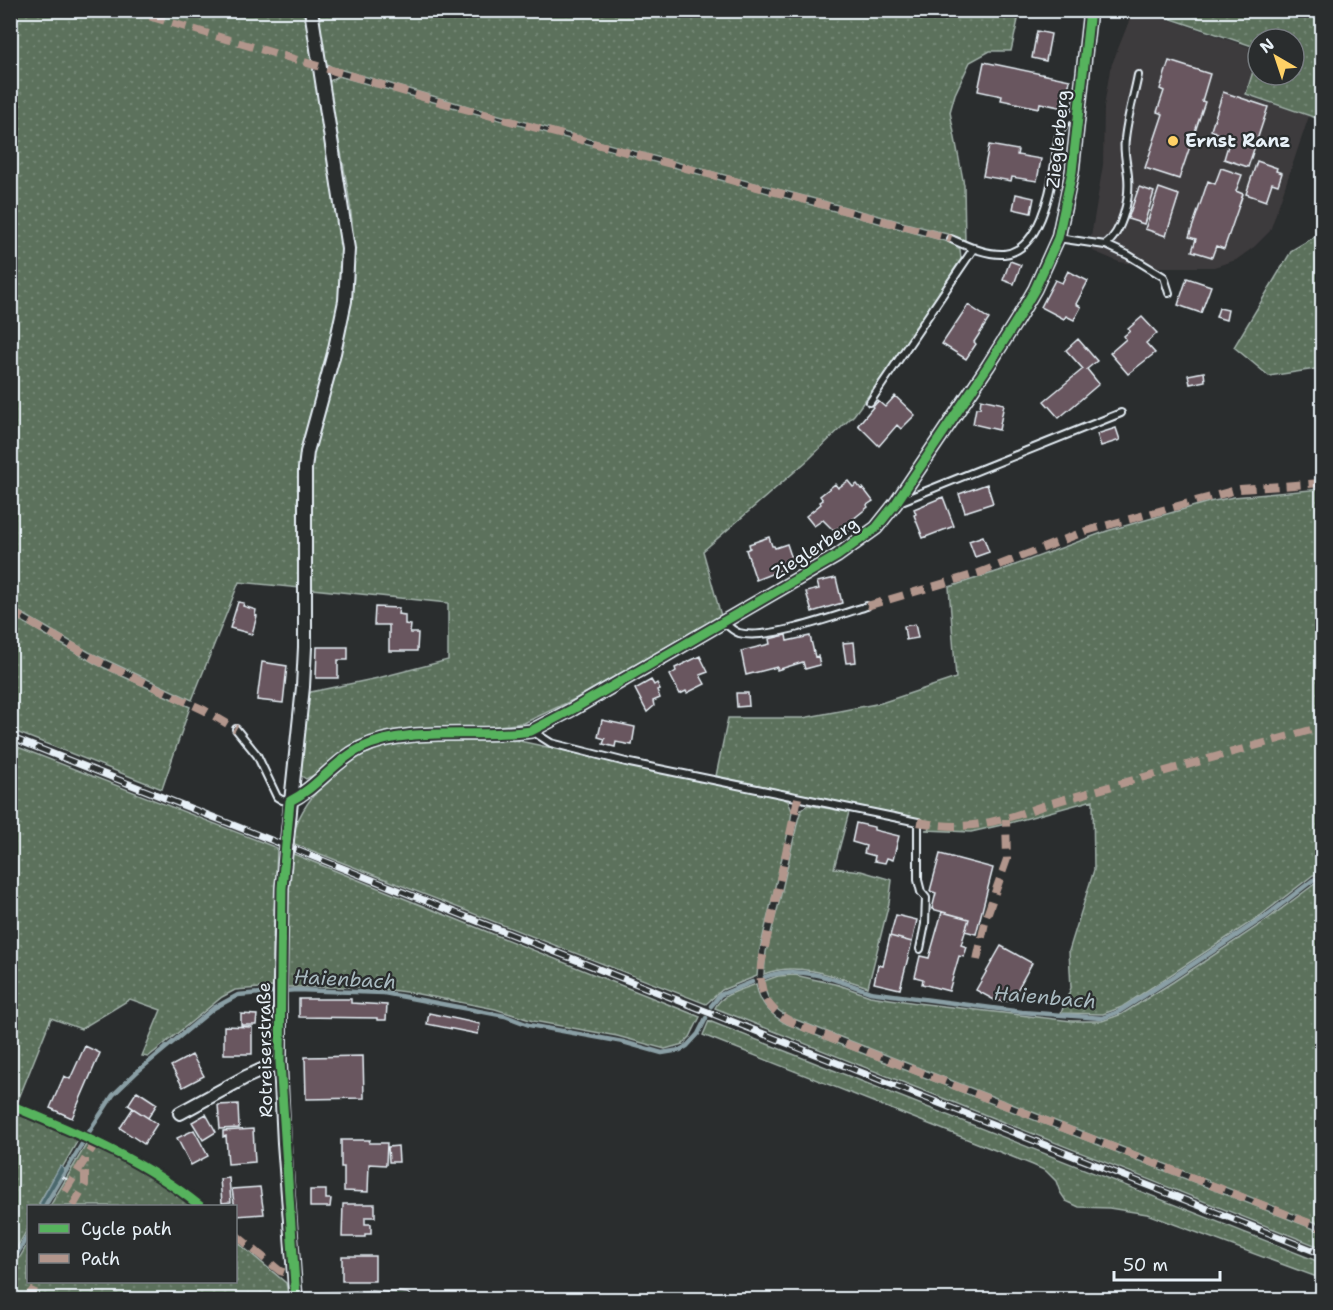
<svg xmlns="http://www.w3.org/2000/svg" width="1333" height="1310" viewBox="0 0 1333 1310" font-family="'Shantell Sans',sans-serif">
	<style>
		.built { fill: #3d3a3c }
		.grass { fill: url(#grass-dots); stroke: #a2b1aa; stroke-width: 1.5 }
		.water { fill: #4b686d; stroke: #8a9fa5; stroke-width: 1.5 }
		.lines { fill: none; stroke-linecap: round; stroke-linejoin: round }
		.stream { stroke: #8a9fa5; stroke-width: 4.5 }
		.building { fill: #69575e; stroke: #e8f1f8; stroke-width: 1.5 }
		.service-casing { stroke: #e8f1f8; stroke-width: 10 }
		.minor-casing { stroke: #e8f1f8; stroke-width: 16 }
		.path { stroke: #e8f1f8; stroke-width: 2; stroke-dasharray: 6 4.5; stroke-linecap: butt }
		.service { stroke: #2a2d2e; stroke-width: 6 }
		.minor { stroke: #2a2d2e; stroke-width: 12 }
		.rail-casing { stroke: #e8f1f8; stroke-width: 7 }
		.rail { stroke: #2a2d2e; stroke-width: 4.5; stroke-dasharray: 14; stroke-linecap: butt }
		.quiet { stroke: #b2968c; stroke-width: 8; stroke-dasharray: 15 8; stroke-linecap: butt }
		.cycleway-casing { stroke: #2a2d2e; stroke-width: 13 }
		.cycleway { stroke: #56b35d; stroke-width: 9 }
		.poi-dot { fill: #ffd166; stroke: #2a2d2e; stroke-width: 2 }
		.labels { text-anchor: middle; dominant-baseline: central; stroke-width: 4.5; stroke-linejoin: round; paint-order: stroke }
		.street-label { font-size: 18px; fill: #e8f1f8; stroke: #2a2d2e }
		.poi-label { font-size: 18px; font-weight: bold; fill: #e8f1f8; stroke: #2a2d2e; text-anchor: start }
		.water-label { font-size: 20px; font-style: italic; fill: #a9bac0; stroke: #2a2d2e }
	</style>
	<defs>
		<pattern id="grass-dots" width="8" height="8" patternUnits="userSpaceOnUse" patternTransform="scale(1.5)"><rect width="8" height="8" fill="#5c715c"/><path d="M2 2h.1M6 6h.1" fill="none" stroke="#738674" stroke-width="1.8" stroke-linecap="round"/></pattern>
	</defs>
	<rect width="100%" height="100%" fill="#2a2d2e"/>
	<filter id="ink" filterUnits="userSpaceOnUse"><feTurbulence type="fractalNoise" baseFrequency=".0167" numOctaves="2"/><feDisplacementMap in="SourceGraphic" scale="12" xChannelSelector="R" yChannelSelector="G"/><feConvolveMatrix kernelMatrix="1 2 1 2 8 2 1 2 1" color-interpolation-filters="sRGB"/></filter>
	<g filter="url(#ink)">
		<!-- built -->
		<path class="built" d="M1133,11H1144L1258,50L1245,95L1309,116L1270,231L1254,247L1236,260L1214,267H1154L1119,262L1093,251L1091,237L1103,165L1104,107L1110,69Z"/>
		<!-- grass -->
		<path class="grass" d="M10,11H306L342,241L341,293L329,350L299,470L300,588L239,582L192,700L89,652L11,607Z
			M316,11H1020L1011,51H990L970,62L955,94L950,112L964,185L965,241L951,235L499,115L332,67L327,64L324,58Z
			M1148,11H1322V120L1246,94L1258,55V75H1294V39H1258V48Z
			M338,76L952,243L960,249L961,259L902,350L854,415L808,460L703,551L721,616L575,699L524,723L482,728L392,731L369,738L347,749L316,774L306,779L300,775L299,769L307,696L311,692L378,678L448,660V603L312,589C311,547 306,494 313,452C324,391 352,333 354,270C356,208 338,146 329,85L330,81Z
			M1321,233L1322,368L1269,376L1234,347L1292,250Z
			M1322,489V875H1313L1260,916L1122,1007L1103,1014L1061,1013L1071,988L1069,951L1094,870L1093,800L1006,824L971,832L925,830L930,829L924,820L716,776L728,718H803L881,703L956,678L949,587L999,571L1107,531L1209,502L1234,497Z
			M11,615L96,664L190,707L162,789L11,730Z
			M515,740L782,798L788,801L792,811L790,824L759,953L757,976L722,990L706,1004L292,843C294,822 305,805 318,790C358,744 389,741 446,741C469,741 492,741 515,740Z
			M10,744L277,848L273,941V987L235,990L222,997L148,1057L142,1056L161,1010L130,999L81,1029L51,1018L17,1103L10,1100Z
			M807,805L849,812L834,868L861,871L892,880L889,903L868,987C835,976 798,961 764,974L766,952L779,903L798,820L801,810Z
			M291,853L700,1017L690,1037L683,1044L665,1049L617,1036L533,1021L495,1009L413,993L368,987H287V925Z
			M1316,883L1322,884V1225L789,1017C775,1010 765,998 764,981L778,976L795,975L839,985L870,996L917,1003L1072,1021H1102L1122,1014L1173,982L1261,924Z
			M756,984C759,1003 770,1015 787,1024L1322,1232V1248L715,1008C722,993 742,990 756,984Z
			M709,1021L1322,1263V1279L1147,1214L1109,1208L1079,1207L1066,1201L1060,1192L1056,1181L1046,1171L1033,1165L703,1035Z
			M11,1110L78,1140L62,1168L60,1167L39,1203L41,1206H28V1228L11,1258Z
			M87,1143L139,1170L193,1206H50Z
			M236,1241L286,1283L289,1299H11V1273L28,1243V1282H236Z"/>
		<!-- water -->
		<path class="water" d="M60,1166L66,1170L44,1206L39,1204Z"/>
		<g class="lines">
			<!-- stream -->
			<path class="stream" d="M765,977C798,964 838,980 870,992L1022,1012L1102,1018L1118,1012L1172,978L1266,916L1313,880L1318,878L1322,879
				M711,1006L720,995L752,982
				M89,1132L113,1095L138,1071L214,1008L238,995L296,990L384,993L505,1016L529,1025L623,1042L662,1053L680,1050L687,1046L698,1034L706,1018
				M45,1206L82,1144
				M10,1266L28,1235"/>
		</g>
		<!-- building -->
		<path class="building" d="M1037,31L1051,34L1046,61L1032,58Z
			M1169,61L1210,74L1202,101L1205,102L1179,179L1145,168L1163,114L1157,112L1164,91L1160,89Z
			M984,62L1070,80L1064,108L1040,103L1039,108L1001,100L1002,96L978,91Z
			M1223,92L1268,107L1248,167L1224,159L1230,139L1211,130Z
			M989,145L1018,150L1017,155L1041,159L1037,181L1012,177L1011,181L983,176Z
			M1257,161L1277,168L1276,171L1282,173L1278,185L1272,183L1266,201L1246,194Z
			M1221,168L1242,175L1236,191L1243,194L1224,249L1216,246L1212,257L1192,251L1196,239L1189,237L1208,181L1215,184Z
			M1139,187L1154,192L1144,224L1128,219Z
			M1159,188L1179,195L1166,236L1145,229Z
			M1016,194L1034,198L1031,213L1013,209Z
			M1010,261L1021,265L1014,284L1003,280Z
			M1068,271L1088,281L1076,304L1081,307L1074,320L1066,316L1064,319L1041,307L1055,280L1062,283Z
			M1187,278L1211,286L1201,313L1178,305Z
			M968,305L989,319L974,342L976,344L966,359L942,344Z
			M1219,308L1228,310L1226,320L1216,317Z
			M1142,317L1157,333L1146,343L1155,353L1128,374L1110,353L1126,339L1124,336L1130,331L1128,329Z
			M1078,339L1097,361L1087,369L1099,384L1059,418L1044,401L1083,369L1066,350Z
			M1204,372L1205,381L1190,384L1188,375Z
			M895,396L915,415L901,429L897,425L879,446L858,425L878,401L885,407Z
			M981,399L1004,404L999,430L973,424L976,408H980Z
			M1116,428L1120,440L1101,446L1097,434Z
			M848,481L853,487L857,484L861,489L863,488L873,501L867,505L868,507L847,524L851,529L846,533L842,527L833,530L823,520L814,526L806,516L821,504L820,502L823,500L820,496L835,484L838,488Z
			M987,484L993,503L965,512L959,494Z
			M943,497L954,526L923,538L914,515L916,514L914,509Z
			M983,536L989,552L975,557L969,541Z
			M769,537L772,546H774L775,548L787,544L794,565L756,580L746,550L750,548L749,544Z
			M836,578L842,603L812,612L806,592L819,589L817,582Z
			M238,602L244,603L243,606L256,610L255,615L257,616L252,634L230,628Z
			M375,607L399,608L398,614L405,615V624L411,625L410,633H418L417,651H389V625H374Z
			M915,624L918,638L906,640L904,626Z
			M786,635L787,641L810,636L815,657L818,656L820,665L805,669L803,662L777,670V667L746,675L741,651L770,644L769,639Z
			M854,642L856,662L846,663L843,643Z
			M317,647H348V660H338V678H316Z
			M700,656L708,672L700,675L705,684L687,693L686,691L680,694L670,675L676,671L675,668Z
			M262,662L287,666L283,703L257,700Z
			M651,680L654,685L657,683L660,689L657,690L660,698L653,701L654,706L647,712L635,689Z
			M736,693H748L749,706L737,707Z
			M602,720L635,727L632,745L616,742L615,747L603,744L605,739L598,737Z
			M856,823L874,827V830L899,836L893,860L887,858L885,863L874,861L875,856L864,853L866,846L852,842Z
			M940,854L993,868L976,934L965,931L969,919L932,909L936,893L930,891Z
			M942,912L969,919L961,945L967,947L964,957L959,956L949,991L922,984L923,979L915,977L920,956L929,958Z
			M896,915L917,920L912,942L890,936Z
			M890,936L912,942L900,989L874,983L878,965L883,966Z
			M1001,946L1032,963L1011,1001H996L976,990Z
			M299,999H351V1003L387,1005L386,1020H377V1018L299,1017Z
			M429,1013L480,1024L478,1034L427,1024Z
			M241,1014L257,1015L256,1025H241Z
			M224,1026L252,1027V1054H224Z
			M85,1046L100,1053L72,1118L50,1108L64,1076L70,1079Z
			M192,1055L204,1076L183,1087L171,1066Z
			M363,1056L364,1098L306,1099L305,1057Z
			M137,1091L157,1104L148,1118L128,1105Z
			M238,1104L239,1128L220,1129L218,1105Z
			M133,1108L157,1124L144,1144L120,1128Z
			M206,1114L216,1132L203,1140L192,1122Z
			M253,1129L255,1162L228,1164L226,1136L223,1137V1131Z
			M194,1130L208,1156L191,1165L177,1138Z
			M341,1140H370L369,1143H387L386,1165L369,1164L368,1192L344,1191V1167H341Z
			M398,1146L399,1162H389L388,1147Z
			M229,1178L231,1202L222,1203L220,1179Z
			M260,1187L264,1214L236,1216L232,1189Z
			M310,1190H326V1199H331L330,1207H310Z
			M343,1204H375V1217H365V1224H371V1234H365V1237H342Z
			M342,1256H375V1281H342Z"/>
		<g class="lines">
			<defs>
				<path id="service" d="M1058,238L1105,245C1123,232 1130,198 1128,176C1127,164 1123,152 1125,139C1127,118 1134,96 1138,75
					M951,239C967,246 986,255 1004,254C1039,251 1051,191 1055,163C1058,142 1057,123 1078,111
					M1106,245L1128,255L1164,277L1169,293
					M870,402L974,248
					M899,502L1121,413
					M724,622C729,627 733,631 739,633C767,641 839,615 867,606
					M236,729L257,755L277,797L282,800L290,801
					M532,731L551,743L630,763L918,822V880L921,892L926,898L925,924L920,949"/>
				<path id="minor" d="M290,801C317,788 334,761 361,748C407,725 478,739 531,731L573,709L837,556L876,528L896,503L988,366L1017,320L1035,289L1058,238L1072,172L1090,10
					M180,1113L246,1077L280,1062
					M296,1300L284,1143L280,1062V983L282,888L303,687L305,647V469L307,452L334,353L345,301L348,249L311,10
					M320,1300L363,1298L405,1300"/>
			</defs>
			<!-- service casing -->
			<use href="#service" class="service-casing"/>
			<!-- minor casing -->
			<use href="#minor" class="minor-casing"/>
			<!-- path -->
			<path class="path" d="M62,1177L71,1181"/>
			<!-- service -->
			<use href="#service" class="service"/>
			<!-- minor -->
			<use href="#minor" class="minor"/>
			<defs>
				<path id="rail" d="M10,737L1322,1254"/>
			</defs>
			<!-- rail casing -->
			<use href="#rail" class="rail-casing"/>
			<!-- rail -->
			<use href="#rail" class="rail"/>
			<!-- quiet -->
			<path class="quiet" d="M128,10L443,103L951,239
				M867,606L979,573L1086,531L1240,489L1322,483
				M10,611L102,663L204,710L236,729
				M798,798L761,965C758,997 769,1012 798,1025L1322,1228
				M918,822C985,835 1012,813 1073,797C1156,774 1239,750 1322,727
				M977,960L986,918L1007,859L1006,819
				M65,1191L96,1142
				M73,1206L85,1185V1159
				M236,1235L280,1271L295,1276
				M25,1300L34,1289L37,1282"/>
			<defs>
				<path id="cycleway" d="M10,1105C77,1133 144,1160 200,1206
					M296,1300L280,1062L282,888L290,801C317,788 334,761 361,748C407,725 478,739 531,731L573,709L837,556L876,528L896,503L988,366L1017,320L1035,289L1058,238L1072,172L1090,10
					M320,1300L363,1298L405,1300"/>
			</defs>
			<!-- cycleway casing -->
			<use href="#cycleway" class="cycleway-casing"/>
			<!-- cycleway -->
			<use href="#cycleway" class="cycleway"/>
		</g>
	</g>
	<!-- markers -->
	<circle class="poi-dot" cx="1173" cy="141" r="6"/>
	<g class="labels">
		<!-- street labels -->
		<g class="street-label">
			<text transform="translate(1058 139) rotate(-84)">Zieglerberg</text>
			<text transform="translate(815 548) rotate(-33)">Zieglerberg</text>
			<text transform="translate(265 1050) rotate(-91)">Rotreiserstraße</text>
		</g>
		<!-- poi labels -->
		<g class="poi-label">
			<text x="1185" y="141">Ernst Ranz</text>
		</g>
		<!-- water labels -->
		<g class="water-label">
			<text transform="translate(345 979) rotate(3)">Haienbach</text>
			<text transform="translate(1045 997) rotate(5)">Haienbach</text>
		</g>
	</g>
	<!-- margin -->
	<rect width="1333" height="1310" fill="none" stroke="#2a2d2e" stroke-width="36"/>
	<rect x="18" y="18" width="1297" height="1274" fill="none" stroke="#e8f1f8" stroke-width="2" filter="url(#ink)"/>
	<!-- legend -->
	<rect x="27" y="1205" width="210" height="78" fill="#2a2d2e" stroke="#767b7f" stroke-width="1.5"/>
	<rect x="39" y="1224" width="30" height="9" fill="#56b35d" stroke="#767b7f" stroke-width="1.5"/>
	<text x="81" y="1235" font-size="18" fill="#e8f1f8">Cycle path</text>
	<rect x="39" y="1254" width="30" height="9" fill="#b2968c" stroke="#767b7f" stroke-width="1.5"/>
	<text x="81" y="1265" font-size="18" fill="#e8f1f8">Path</text>
	<!-- north arrow -->
	<g transform="translate(1276 57) rotate(321)"><circle r="28" fill="#2a2d2e" stroke="#767b7f" stroke-width="1.5"/>
	<path d="M0-4.5L10 22L0 15L-10 22Z" fill="#ffd166"/>
	<text y="-9" font-size="16" font-weight="bold" text-anchor="middle" fill="#e8f1f8">N</text>
	</g>
	<!-- scale -->
	<path d="M1114 1271v9h106v-9" fill="none" stroke="#e8f1f8" stroke-width="3"/>
	<text x="1123" y="1271" font-size="18" fill="#e8f1f8" stroke="#2a2d2e" stroke-width="4.5" paint-order="stroke">50 m</text>
</svg>
